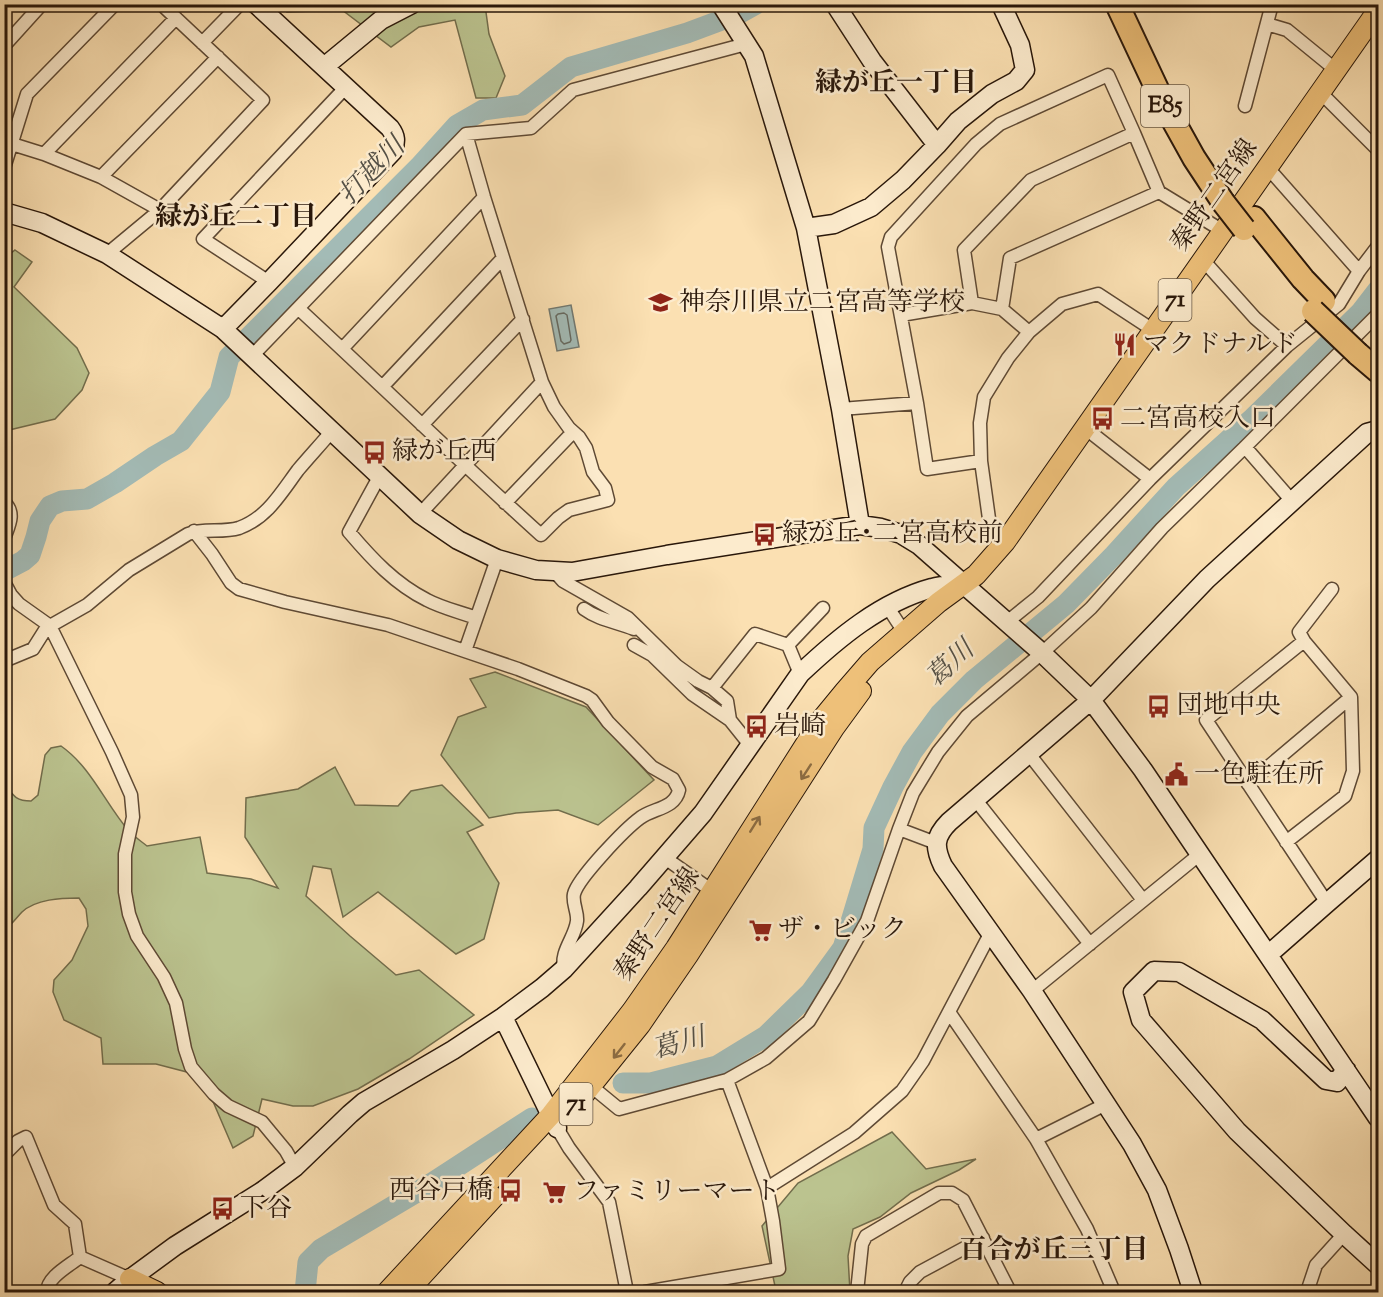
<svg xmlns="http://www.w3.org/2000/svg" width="1383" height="1297" viewBox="0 0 1383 1297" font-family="'Sorts Mill Goudy','Noto Serif JP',serif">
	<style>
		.green { fill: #bbc38f; stroke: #726d4c; stroke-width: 1.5 }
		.water { fill: #a3bbb6; stroke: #727971; stroke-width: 1.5 }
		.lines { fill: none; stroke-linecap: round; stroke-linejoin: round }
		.shore { stroke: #666960; stroke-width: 1.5 }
		.river { stroke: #a3bbb6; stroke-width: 21 }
		.street-casing { stroke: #5e4934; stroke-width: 15 }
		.secondary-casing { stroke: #29170a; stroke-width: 21 }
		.primary-casing { stroke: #29170a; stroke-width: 22 }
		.highway-casing { stroke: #29170a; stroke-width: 26 }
		.street { stroke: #fcebcd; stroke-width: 12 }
		.secondary { stroke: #fcebcd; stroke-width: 18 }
		.primary { stroke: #eec079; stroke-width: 20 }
		.highway { stroke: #eec079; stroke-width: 22 }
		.highway-bridge-casing { stroke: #29170a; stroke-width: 26; stroke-linecap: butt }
		.highway-bridge { stroke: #eec079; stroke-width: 22 }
		.oneway { stroke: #8c6c42 }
		.labels { text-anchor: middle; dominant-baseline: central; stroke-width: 5; stroke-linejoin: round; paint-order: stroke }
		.shield { fill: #fcebcd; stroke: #685744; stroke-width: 1.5 }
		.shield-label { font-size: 24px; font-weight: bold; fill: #29170a }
		.street-label { font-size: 26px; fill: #29170a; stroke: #fcebcd }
		.poi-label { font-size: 26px; fill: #29170a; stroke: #fcebcd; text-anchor: start }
		.neighbourhood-label { font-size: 27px; font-weight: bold; fill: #29170a; stroke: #fcebcd }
		.water-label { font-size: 27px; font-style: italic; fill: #545046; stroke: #fcebcd }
	</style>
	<rect width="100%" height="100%" fill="#fbe0b2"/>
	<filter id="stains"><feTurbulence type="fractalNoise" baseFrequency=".00333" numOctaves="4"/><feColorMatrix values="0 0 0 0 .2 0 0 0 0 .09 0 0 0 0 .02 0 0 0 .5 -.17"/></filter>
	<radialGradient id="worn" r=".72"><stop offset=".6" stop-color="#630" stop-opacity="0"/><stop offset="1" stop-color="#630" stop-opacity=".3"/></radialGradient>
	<!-- green -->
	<path class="green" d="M278,5H485L489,34L505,76L496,98H476L455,20L419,27L391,47L342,10L287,12Z
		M15,250L32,262L14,287L77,348L89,373L82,390L55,419L5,431V258Z
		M495,672L586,707L654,780L598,825L558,810L516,813L489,818L441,755L458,717L486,707L470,679Z
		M61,746C91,767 105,803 128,830C133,836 141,841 147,846L200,837L207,873L251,879L278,888L245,837L246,798L298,789L335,767L355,805L398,806L411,791L442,785L483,825L467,832L499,883L484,939L456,954L378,892L343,917L331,869L313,866L306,896L350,936L396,975L419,970L474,1015L409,1059L358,1089L313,1106H293L262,1099L253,1136L233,1148L202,1076L156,1064H103L101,1038L64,1020L53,992L54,980L72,960L88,926L86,909L79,898C61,898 36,899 22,912C16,918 12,925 5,929L4,783C13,795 15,801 31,801L38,795L45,755L51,748Z
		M892,1132L926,1169L976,1159L959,1170L911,1193L880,1217L853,1229L848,1256L850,1292H745L751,1288L775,1286L762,1226L798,1183Z"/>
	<!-- water -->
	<path class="water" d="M571,305L579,347L557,351L549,309Z"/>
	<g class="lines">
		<!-- shore -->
		<path class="shore" d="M564,313L567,315L571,340L570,342L564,344L561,341L556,316L558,314Z"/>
		<!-- river -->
		<path class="river" d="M4,571L23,561L30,555L36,537L40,521L50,506L62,501L87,499L115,483L155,456L181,441L220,392L229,357L419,167L457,125L483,110L522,105L571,67L687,33L738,14L756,4
			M623,1083H651L717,1066L766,1036L811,992L843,948L873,849L874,828L893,787L912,752L940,714L974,680L1066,604L1114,555L1176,487L1253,418L1361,312L1378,290
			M305,1292L308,1262L321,1249L432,1183L532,1118"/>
		<defs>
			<path id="street" d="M1267,24L1287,30L1336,70
				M202,43L240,4
				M4,46L42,4
				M1320,92L1378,150
				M1245,106L1272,4
				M12,144L44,154L101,177L160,210
				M44,154L176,18
				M4,168L27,94L115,4
				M1268,168L1359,271L1378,246
				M101,177L218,57
				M1159,192L1223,231
				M107,254L160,210L263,100L161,4
				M1203,260L1255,318L1287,346
				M269,282L203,239L346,87
				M972,303L964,250L1031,180L1134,133L1159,192L1010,258L1002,309
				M299,309C380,384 459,461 541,535L558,518L569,510L608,500L605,488L593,472L586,448L579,437L569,428L554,407L542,382
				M901,315L972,303L1002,309L1029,332
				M342,349L484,197
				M252,356L466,134L531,128L573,90L746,44
				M383,386L503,258
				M841,409L917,403
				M422,425L523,319
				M1085,428L1150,479
				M1245,447L1292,501
				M981,461L927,469L917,403L888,247L891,237L976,144L1000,124L1108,75L1134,133
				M379,477L349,532C372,559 395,584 427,600C442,608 460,612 476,618
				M4,502C16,513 9,525 4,539
				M505,503L573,432
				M420,514L542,382L484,197L466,134
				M194,531L212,554L231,583L239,589L285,602L388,625L518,669L586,696L592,700L608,722L652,767L673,779L679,790C675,809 653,808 640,818C625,829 578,878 574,894C572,903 578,912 577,921C575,938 560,951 564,969
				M1005,542L991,530L990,526L981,461L980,423L984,397L1008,358L1029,332L1062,304L1098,294L1153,330
				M554,571L563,581L628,618L677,666L698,681L712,688L727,701L730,720
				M4,582L11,595L19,604L50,626L112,752L131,795L133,817L125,854V892L129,914L137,936L164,977L176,1003L185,1049L191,1067L214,1094L228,1106L262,1122L286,1151L295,1167
				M887,606L904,632
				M584,609C599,620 617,622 634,629
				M1007,622L1038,597L1150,479L1287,346L1339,304L1359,271
				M1304,641L1206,720L1327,903
				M634,645L652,655L692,694L730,720L750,745
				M788,645L800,674
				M465,651L497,559
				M4,661L33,649L45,630L50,626L87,605L129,570L188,534C204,528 222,533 239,528C267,518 281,493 298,470C309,457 321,444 332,431
				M712,688L755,634L788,645L823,608
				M1029,754L1143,900
				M1248,784L1351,697
				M975,799L1090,944
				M899,829L936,843
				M1286,842L1345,796L1353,771L1351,697L1304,641L1299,632L1332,589
				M665,858L718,895
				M1032,991L1200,854
				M949,1012L1036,1139L1087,1229L1114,1292
				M591,1086L619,1109L727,1080L766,1058L809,1021L834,980L867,921L899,829L913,793L938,752L967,716L1042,653L1091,608L1162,528L1245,447L1378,314
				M557,1128L569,1148L609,1202L627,1292
				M1036,1139L1106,1104
				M4,1155L18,1141L26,1137L54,1205L75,1224L80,1257L130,1279
				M767,1188L854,1133L902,1091L923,1061L990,934
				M47,1292C47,1277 69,1266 80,1257
				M645,1292L779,1269L773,1221L767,1188L727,1080
				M857,1292L862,1244L866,1236L939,1193H952L963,1200L1010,1292
				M905,1292L910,1282L920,1272L983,1238
				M1307,1292L1316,1265L1344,1234"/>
			<path id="secondary" d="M721,4L754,56L806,228L841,409L860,525
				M835,4L872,61L937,145
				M324,67L381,20L412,4
				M4,212L42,223L107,254L223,329L420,514L458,540L497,559L536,570L572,572L667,555L860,525L881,528L901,534L919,545L1042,653L1091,700L1143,770L1378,1118
				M806,228L834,224L871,207L903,180L937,145L958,121L992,94L1016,81L1025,70L1020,45L1001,4
				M223,329L269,282L393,151C396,141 396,136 390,128L256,4
				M1269,954L1327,903L1378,859
				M503,1017L557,1128
				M1346,1070L1337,1082L1326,1080L1262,1020L1179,972L1154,971L1133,992L1141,1020L1237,1131L1344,1234L1378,1265
				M115,1292L130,1279L175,1246L264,1190L295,1167L350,1114L364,1102L453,1050L503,1017L542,988L564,969L638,888L703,813L800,674C838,638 881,602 932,588C942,585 954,585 964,584
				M1193,1292L1179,1249L1157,1190L1132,1144L1032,991L943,866C934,847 934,837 949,822L1091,700L1207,579L1367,433L1378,430"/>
			<path id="primary" d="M569,1113L640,1025L688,955L834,728L861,691
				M130,1279L157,1292
				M387,1292L551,1115L632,1011L676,948L821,720L844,692L870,662L939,602L976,575L1005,542L1378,10
				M407,1292L494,1197"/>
			<path id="highway" d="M1117,4L1164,104L1194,158L1223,202
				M1254,218L1303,279L1324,301
				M1358,354L1378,371"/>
		</defs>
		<!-- street casing -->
		<use href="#street" class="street-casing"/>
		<!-- secondary casing -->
		<use href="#secondary" class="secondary-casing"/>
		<!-- primary casing -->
		<use href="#primary" class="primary-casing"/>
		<!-- highway casing -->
		<use href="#highway" class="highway-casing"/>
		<!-- street -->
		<use href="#street" class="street"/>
		<!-- secondary -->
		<use href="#secondary" class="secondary"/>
		<!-- primary -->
		<use href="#primary" class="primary"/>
		<!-- highway -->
		<use href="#highway" class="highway"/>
		<defs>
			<path id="highway-bridge" d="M1223,202L1244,229
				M1313,311L1358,354"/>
		</defs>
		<!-- highway-bridge casing -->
		<use href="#highway-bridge" class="highway-bridge-casing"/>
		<!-- highway-bridge -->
		<use href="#highway-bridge" class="highway-bridge"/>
	</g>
	<!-- one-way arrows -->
	<defs><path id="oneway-shaft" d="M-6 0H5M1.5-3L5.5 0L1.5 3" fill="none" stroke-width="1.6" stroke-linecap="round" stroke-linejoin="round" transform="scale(1.5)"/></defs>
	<g class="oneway">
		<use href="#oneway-shaft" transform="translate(806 772) rotate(123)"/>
		<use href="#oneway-shaft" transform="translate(755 824) rotate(-58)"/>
		<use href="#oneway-shaft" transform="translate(619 1051) rotate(128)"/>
	</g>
	<!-- icons -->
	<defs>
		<symbol id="school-bare" viewBox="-9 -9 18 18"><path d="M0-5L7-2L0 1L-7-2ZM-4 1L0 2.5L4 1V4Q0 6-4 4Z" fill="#8f2418" stroke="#fcebcd" stroke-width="2.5" paint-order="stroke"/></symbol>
		<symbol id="restaurant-bare" viewBox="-9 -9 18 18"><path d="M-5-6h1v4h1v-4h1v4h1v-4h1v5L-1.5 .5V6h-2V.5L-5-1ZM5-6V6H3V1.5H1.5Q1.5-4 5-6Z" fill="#8f2418" stroke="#fcebcd" stroke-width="2.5" paint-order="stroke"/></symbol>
		<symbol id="bus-bare" viewBox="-9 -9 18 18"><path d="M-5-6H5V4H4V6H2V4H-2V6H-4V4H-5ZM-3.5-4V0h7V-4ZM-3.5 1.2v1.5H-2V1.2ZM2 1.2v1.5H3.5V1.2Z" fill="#8f2418" stroke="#fcebcd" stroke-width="2.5" paint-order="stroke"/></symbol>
		<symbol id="civic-bare" viewBox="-9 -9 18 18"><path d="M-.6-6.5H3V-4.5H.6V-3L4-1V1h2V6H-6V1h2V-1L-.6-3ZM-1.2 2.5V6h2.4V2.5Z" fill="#8f2418" stroke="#fcebcd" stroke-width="2.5" paint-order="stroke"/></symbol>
		<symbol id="supermarket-bare" viewBox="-9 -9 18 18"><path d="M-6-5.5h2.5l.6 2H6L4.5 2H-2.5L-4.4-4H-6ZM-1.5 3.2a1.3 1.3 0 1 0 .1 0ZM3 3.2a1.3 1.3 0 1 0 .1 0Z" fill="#8f2418" stroke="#fcebcd" stroke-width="2.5" paint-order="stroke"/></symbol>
	</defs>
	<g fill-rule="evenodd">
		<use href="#school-bare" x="644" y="286" width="33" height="33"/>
		<use href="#restaurant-bare" x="1108" y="328" width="33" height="33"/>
		<use href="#bus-bare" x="1086" y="402" width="33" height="33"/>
		<use href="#bus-bare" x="358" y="436" width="33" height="33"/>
		<use href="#bus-bare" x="748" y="518" width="33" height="33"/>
		<use href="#bus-bare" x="1142" y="690" width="33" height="33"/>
		<use href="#bus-bare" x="740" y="710" width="33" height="33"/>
		<use href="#civic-bare" x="1160" y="758" width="33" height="33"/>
		<use href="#supermarket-bare" x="744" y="914" width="33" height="33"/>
		<use href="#bus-bare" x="494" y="1174" width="33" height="33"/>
		<use href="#supermarket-bare" x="538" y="1176" width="33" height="33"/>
		<use href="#bus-bare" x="206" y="1192" width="33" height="33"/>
	</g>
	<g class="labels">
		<!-- shield labels -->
		<g class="shield">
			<rect x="1141" y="85" width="48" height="42" rx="4.5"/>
			<rect x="1158.5" y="279" width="33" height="42" rx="4.5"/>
			<rect x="559.5" y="1083" width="33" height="42" rx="4.5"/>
		</g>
		<g class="shield-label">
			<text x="1165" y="106">E85</text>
			<text x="1175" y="300">71</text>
			<text x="576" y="1104">71</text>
		</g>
		<!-- street labels -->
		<g class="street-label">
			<text transform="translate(1215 196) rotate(-55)">秦野二宮線</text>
			<text transform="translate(658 925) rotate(-56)">秦野二宮線</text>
		</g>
		<!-- poi labels -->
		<g class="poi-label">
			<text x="679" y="303">神奈川県立二宮高等学校</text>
			<text x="1143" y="345">マクドナルド</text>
			<text x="1120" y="419">二宮高校入口</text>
			<text x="392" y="452">緑が丘西</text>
			<text x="782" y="534">緑が丘･二宮高校前</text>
			<text x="1177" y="706">団地中央</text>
			<text x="774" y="727">岩崎</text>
			<text x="1194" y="775">一色駐在所</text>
			<text x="778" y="930">ザ・ビック</text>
			<text x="493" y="1191" text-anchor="end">西谷戸橋</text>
			<text x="573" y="1192">ファミリーマート</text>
			<text x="240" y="1209">下谷</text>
		</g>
		<!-- neighbourhood labels -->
		<g class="neighbourhood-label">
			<text x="896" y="84">緑が丘一丁目</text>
			<text x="236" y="218">緑が丘二丁目</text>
			<text x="1054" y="1251">百合が丘三丁目</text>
		</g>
		<!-- water labels -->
		<g class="water-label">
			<text transform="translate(373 172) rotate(-46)">打越川</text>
			<text transform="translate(951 665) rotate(-43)">葛川</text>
			<text transform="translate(679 1045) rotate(-16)">葛川</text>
		</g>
	</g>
	<!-- margin -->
	<rect width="1383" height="1297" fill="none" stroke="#fbe0b2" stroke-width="24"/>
	<rect x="6" y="6" width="1371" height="1285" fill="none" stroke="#29170a" stroke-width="3"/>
	<rect x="12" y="12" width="1359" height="1273" fill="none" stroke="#29170a" stroke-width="1.5"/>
	<rect width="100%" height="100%" filter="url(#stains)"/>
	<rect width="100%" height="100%" fill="url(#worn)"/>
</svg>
